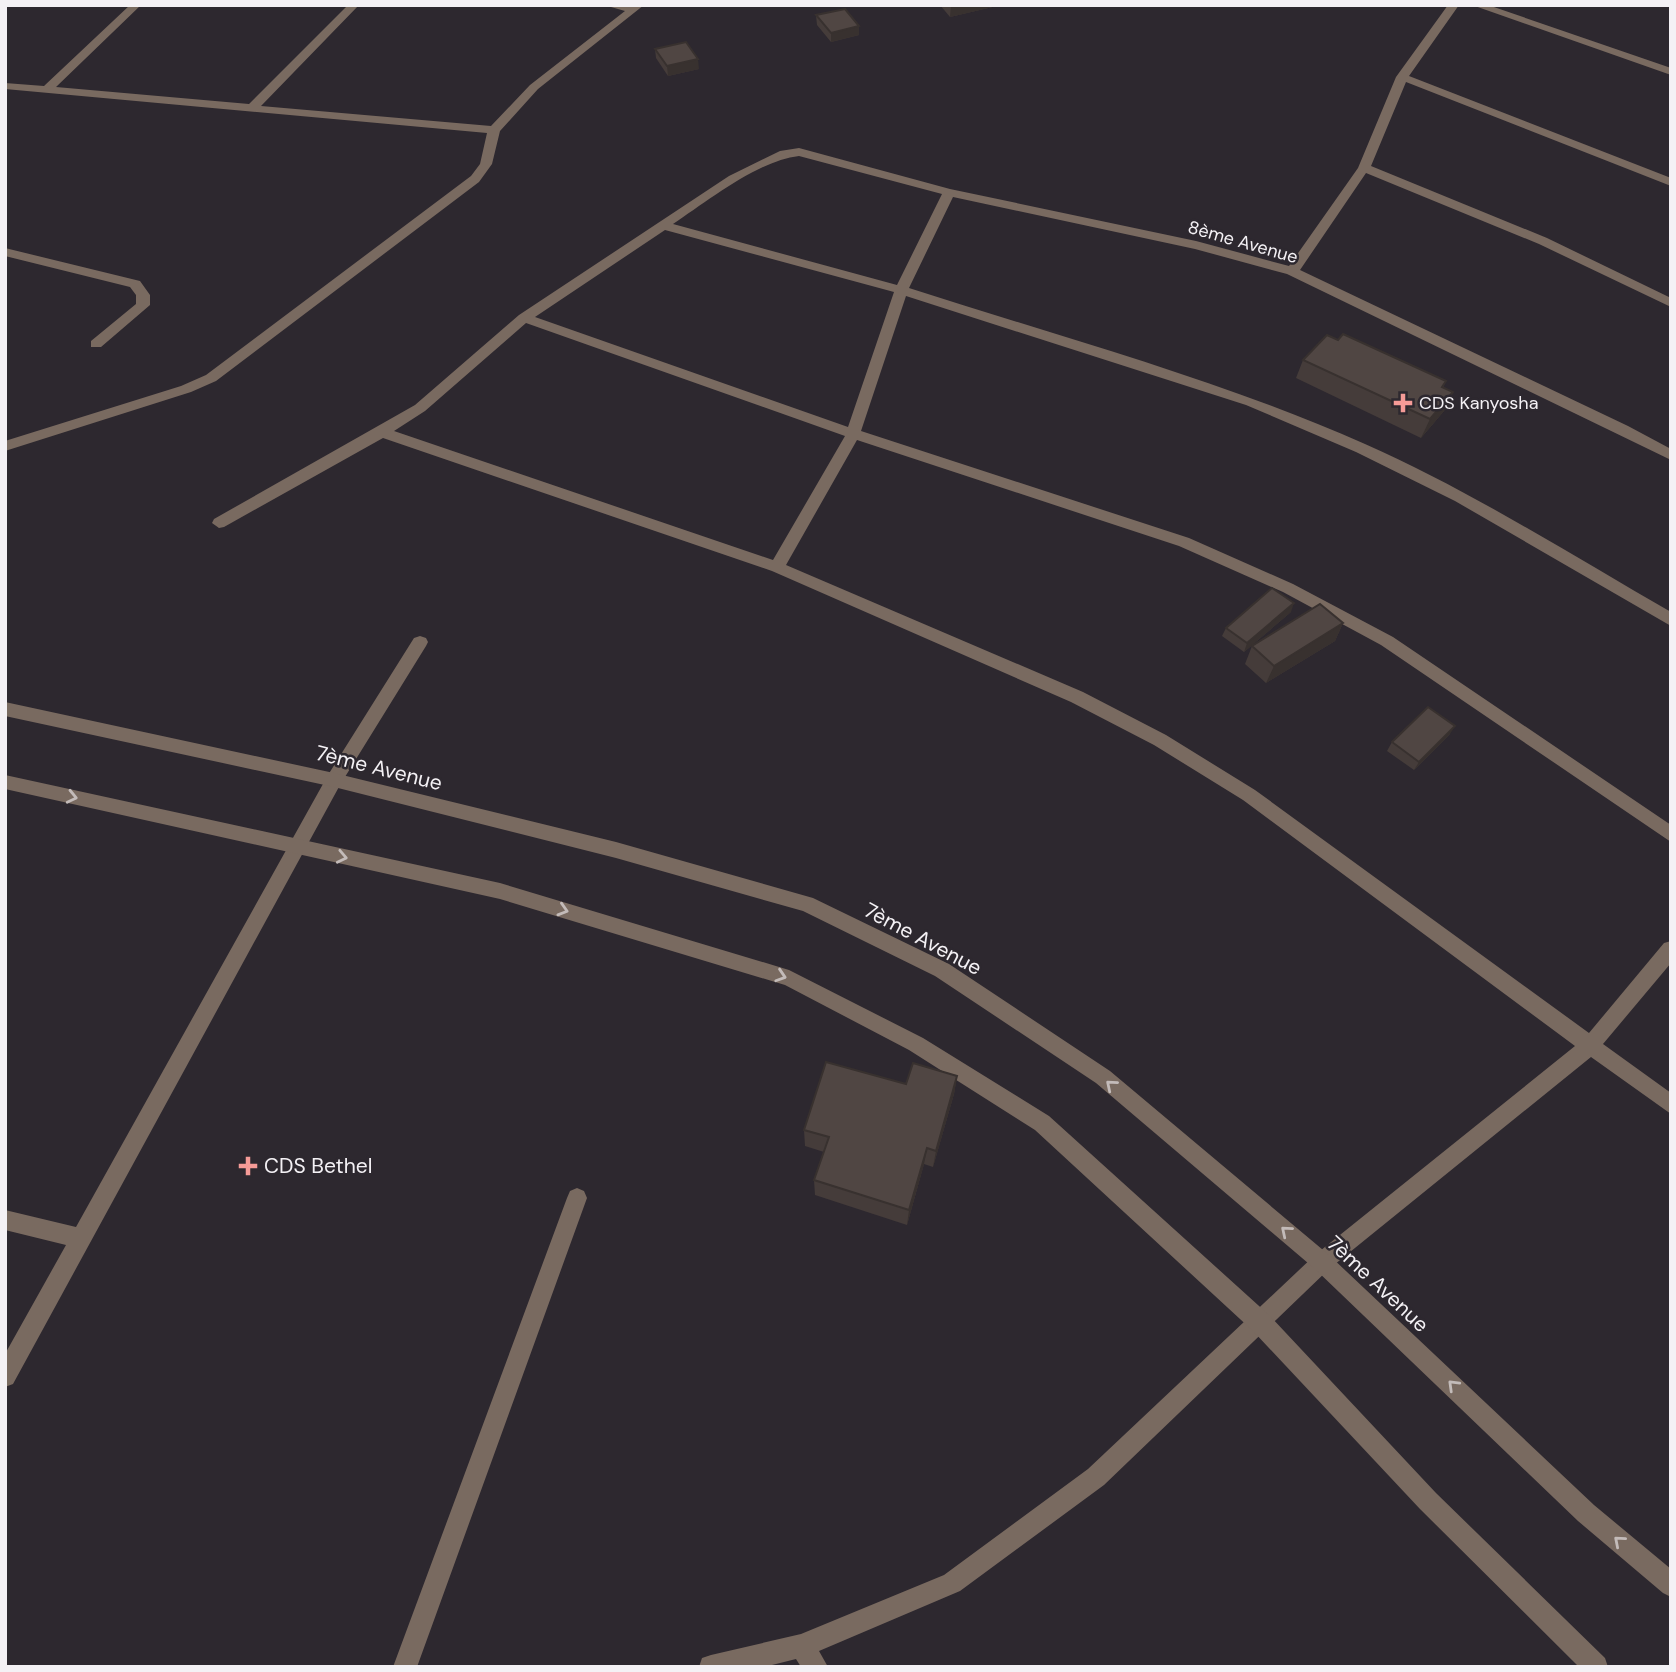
<svg xmlns="http://www.w3.org/2000/svg" width="1676" height="1672" viewBox="0 0 1676 1672" font-family="'DM Sans',sans-serif">
	<style>
		.lines { fill: none; stroke-linecap: round; stroke-linejoin: round }
		.service { fill: #796a60; fill-rule: evenodd }
		.minor { fill: #796a60; fill-rule: evenodd }
		.tertiary { fill: #796a60; fill-rule: evenodd }
		.wall { fill: #453c3a }
		.shaded-wall { fill: #38312f }
		.building { fill: #504643; stroke: #38312f; stroke-width: 2 }
		.oneway { stroke: #c3bbb9 }
		.poi-dot { fill: #f59b97; stroke: #2d282f; stroke-width: 2.5 }
		.labels { text-anchor: middle; dominant-baseline: central; stroke-width: 5; stroke-linejoin: round; paint-order: stroke }
		.far-street-label { font-size: 18px; fill: #f4f1f5; stroke: #2d282f }
		.far-poi-label { font-size: 18px; fill: #f4f1f5; stroke: #2d282f; text-anchor: start }
		.street-label { font-size: 21px; fill: #f4f1f5; stroke: #2d282f }
		.poi-label { font-size: 21px; fill: #f4f1f5; stroke: #2d282f; text-anchor: start }
	</style>
	<rect width="100%" height="100%" fill="#2d282f"/>
	<g class="lines">
		<!-- service -->
		<path class="service" d="M5,248L140,281L150,295V305L101,347H91V341L136,304V295L130,287L5,256Z"/>
		<!-- minor -->
		<path class="minor" d="M130,5H141L56,87L249,104L348,5H359L261,106L491,126L530,85L625,11L604,5H644L538,89L500,131L492,164L479,182L216,381L191,392L5,451V441L181,386L206,375L471,176L480,164L487,133L5,89V83L44,86Z
			M1448,5H1459L1409,76L1671,178V186L1406,82L1371,166L1547,238L1671,298V307L1539,244L1366,173L1300,270L1628,426L1671,449V460L1287,274L1195,249L953,197L909,288C1061,337 1218,379 1365,444C1471,491 1570,554 1671,612V626L1455,501L1356,452L1246,405L906,296L861,431L1189,538L1293,584L1393,637L1671,825V842L1381,645L1283,592L1179,546L857,440L786,565L1083,692L1166,735L1255,790L1589,1033L1664,943L1671,941V963L1603,1044L1671,1093V1114L1591,1057L1329,1269L1104,1485L960,1591L819,1651L828,1667H801L796,1659L764,1667H699L702,1658L711,1655L801,1634L944,1575L1088,1469L1315,1255L1575,1046L1243,800L1154,745L1071,702L772,571L383,438L224,527L219,528L212,523L214,519L415,405L519,315L729,176L780,151L799,148L950,189L1196,241L1289,266L1358,168L1396,77ZM799,156L942,194L897,285L673,224C708,201 757,161 799,156ZM665,230L894,292L848,427L535,317ZM526,323L845,436L773,560L394,431L425,411Z
			M1472,5H1488L1671,68V75Z
			M420,636L426,638L428,642L426,646L340,785L13,1384L5,1387V1354L66,1245L5,1230V1210L76,1227L328,775L414,638Z
			M577,1188L584,1191L587,1198L417,1667H393L567,1198L570,1191Z"/>
		<!-- tertiary -->
		<path class="tertiary" d="M5,702L334,773L616,842L813,898L949,964L1110,1071L1329,1255L1594,1505L1671,1569V1597L1663,1593L1578,1521L1315,1269L1096,1083L935,976L803,911L616,858L334,787L5,716Z
			M5,775L500,883L789,970L923,1038L1049,1116L1269,1315L1436,1493L1605,1658L1608,1667H1579L1420,1509L1253,1331L1035,1130L909,1050L785,985L500,899L5,789Z"/>
	</g>
	<!-- wall -->
	<path class="wall" d="M940,5H1001L950,17Z
		M816,15L859,26V35L831,42L817,25Z
		M655,49L699,69L668,76L656,58Z
		M1338,340L1446,381L1443,388L1453,392L1444,411L1421,438L1296,378L1303,360Z
		M1291,612L1244,652L1222,636L1226,628Z
		M1343,623L1335,641L1266,683L1245,664L1252,646Z
		M1450,734L1414,770L1387,751L1392,742Z
		M957,1076L954,1094L933,1167L924,1164L907,1225L815,1195L814,1180L824,1152L805,1146L804,1130Z"/>
	<!-- shaded-wall -->
	<path class="shaded-wall" d="M951,5H1001L950,17Z
		M859,26V35L831,42V33Z
		M698,59L699,69L668,76L667,66Z
		M1453,392L1444,411L1421,438L1430,419Z
		M1294,603L1291,612L1244,652L1247,643Z
		M1343,623L1335,641L1266,683L1274,666Z
		M1455,726L1450,734L1414,770L1419,762Z
		M957,1076L954,1094L933,1167L936,1151Z
		M927,1148L924,1164L907,1225L909,1210Z"/>
	<!-- building -->
	<path class="building" d="M845,9L859,26L831,33L816,15Z
		M686,42L698,59L667,66L655,49Z
		M1343,334L1446,381L1442,387L1453,392L1430,419L1303,360L1327,335L1338,340Z
		M1272,588L1294,603L1247,643L1226,628Z
		M1320,604L1343,623L1274,666L1252,646Z
		M1428,707L1455,726L1419,762L1392,742Z
		M826,1062L906,1084L913,1063L957,1076L936,1151L927,1148L909,1210L814,1180L829,1137L804,1130Z"/>
	<!-- one-way arrows -->
	<defs><path id="oneway-chevron" d="M-2-3.5L2.5 0L-2 3.5" fill="none" stroke-width="1.6" stroke-linecap="round" stroke-linejoin="round" transform="scale(1.75)"/></defs>
	<g class="oneway">
		<use href="#oneway-chevron" transform="translate(72 797) rotate(13)"/>
		<use href="#oneway-chevron" transform="translate(342 857) rotate(12)"/>
		<use href="#oneway-chevron" transform="translate(563 910) rotate(17)"/>
		<use href="#oneway-chevron" transform="translate(781 976) rotate(18)"/>
		<use href="#oneway-chevron" transform="translate(1111 1085) rotate(-140)"/>
		<use href="#oneway-chevron" transform="translate(1286 1231) rotate(-140)"/>
		<use href="#oneway-chevron" transform="translate(1453 1385) rotate(-136)"/>
		<use href="#oneway-chevron" transform="translate(1619 1541) rotate(-139)"/>
	</g>
	<!-- markers -->
	<g class="poi-dot">
		<path d="M1399.5 392.5h7v7h7v7h-7v7h-7v-7h-7v-7h7z"/>
		<path d="M244.5 1155.5h7v7h7v7h-7v7h-7v-7h-7v-7h7z"/>
	</g>
	<g class="labels">
		<!-- far-street labels -->
		<g class="far-street-label">
			<text transform="translate(1243 242) rotate(16)">8ème Avenue</text>
		</g>
		<!-- far-poi labels -->
		<g class="far-poi-label">
			<text x="1419" y="403">CDS Kanyosha</text>
		</g>
		<!-- street labels -->
		<g class="street-label">
			<text transform="translate(379 768) rotate(14)">7ème Avenue</text>
			<text transform="translate(923 939) rotate(28)">7ème Avenue</text>
			<text transform="translate(1378 1284) rotate(43)">7ème Avenue</text>
		</g>
		<!-- poi labels -->
		<g class="poi-label">
			<text x="264" y="1166">CDS Bethel</text>
		</g>
	</g>
	<!-- border -->
	<rect width="1676" height="1672" fill="none" stroke="#f4f1f5" stroke-width="14"/>
</svg>
